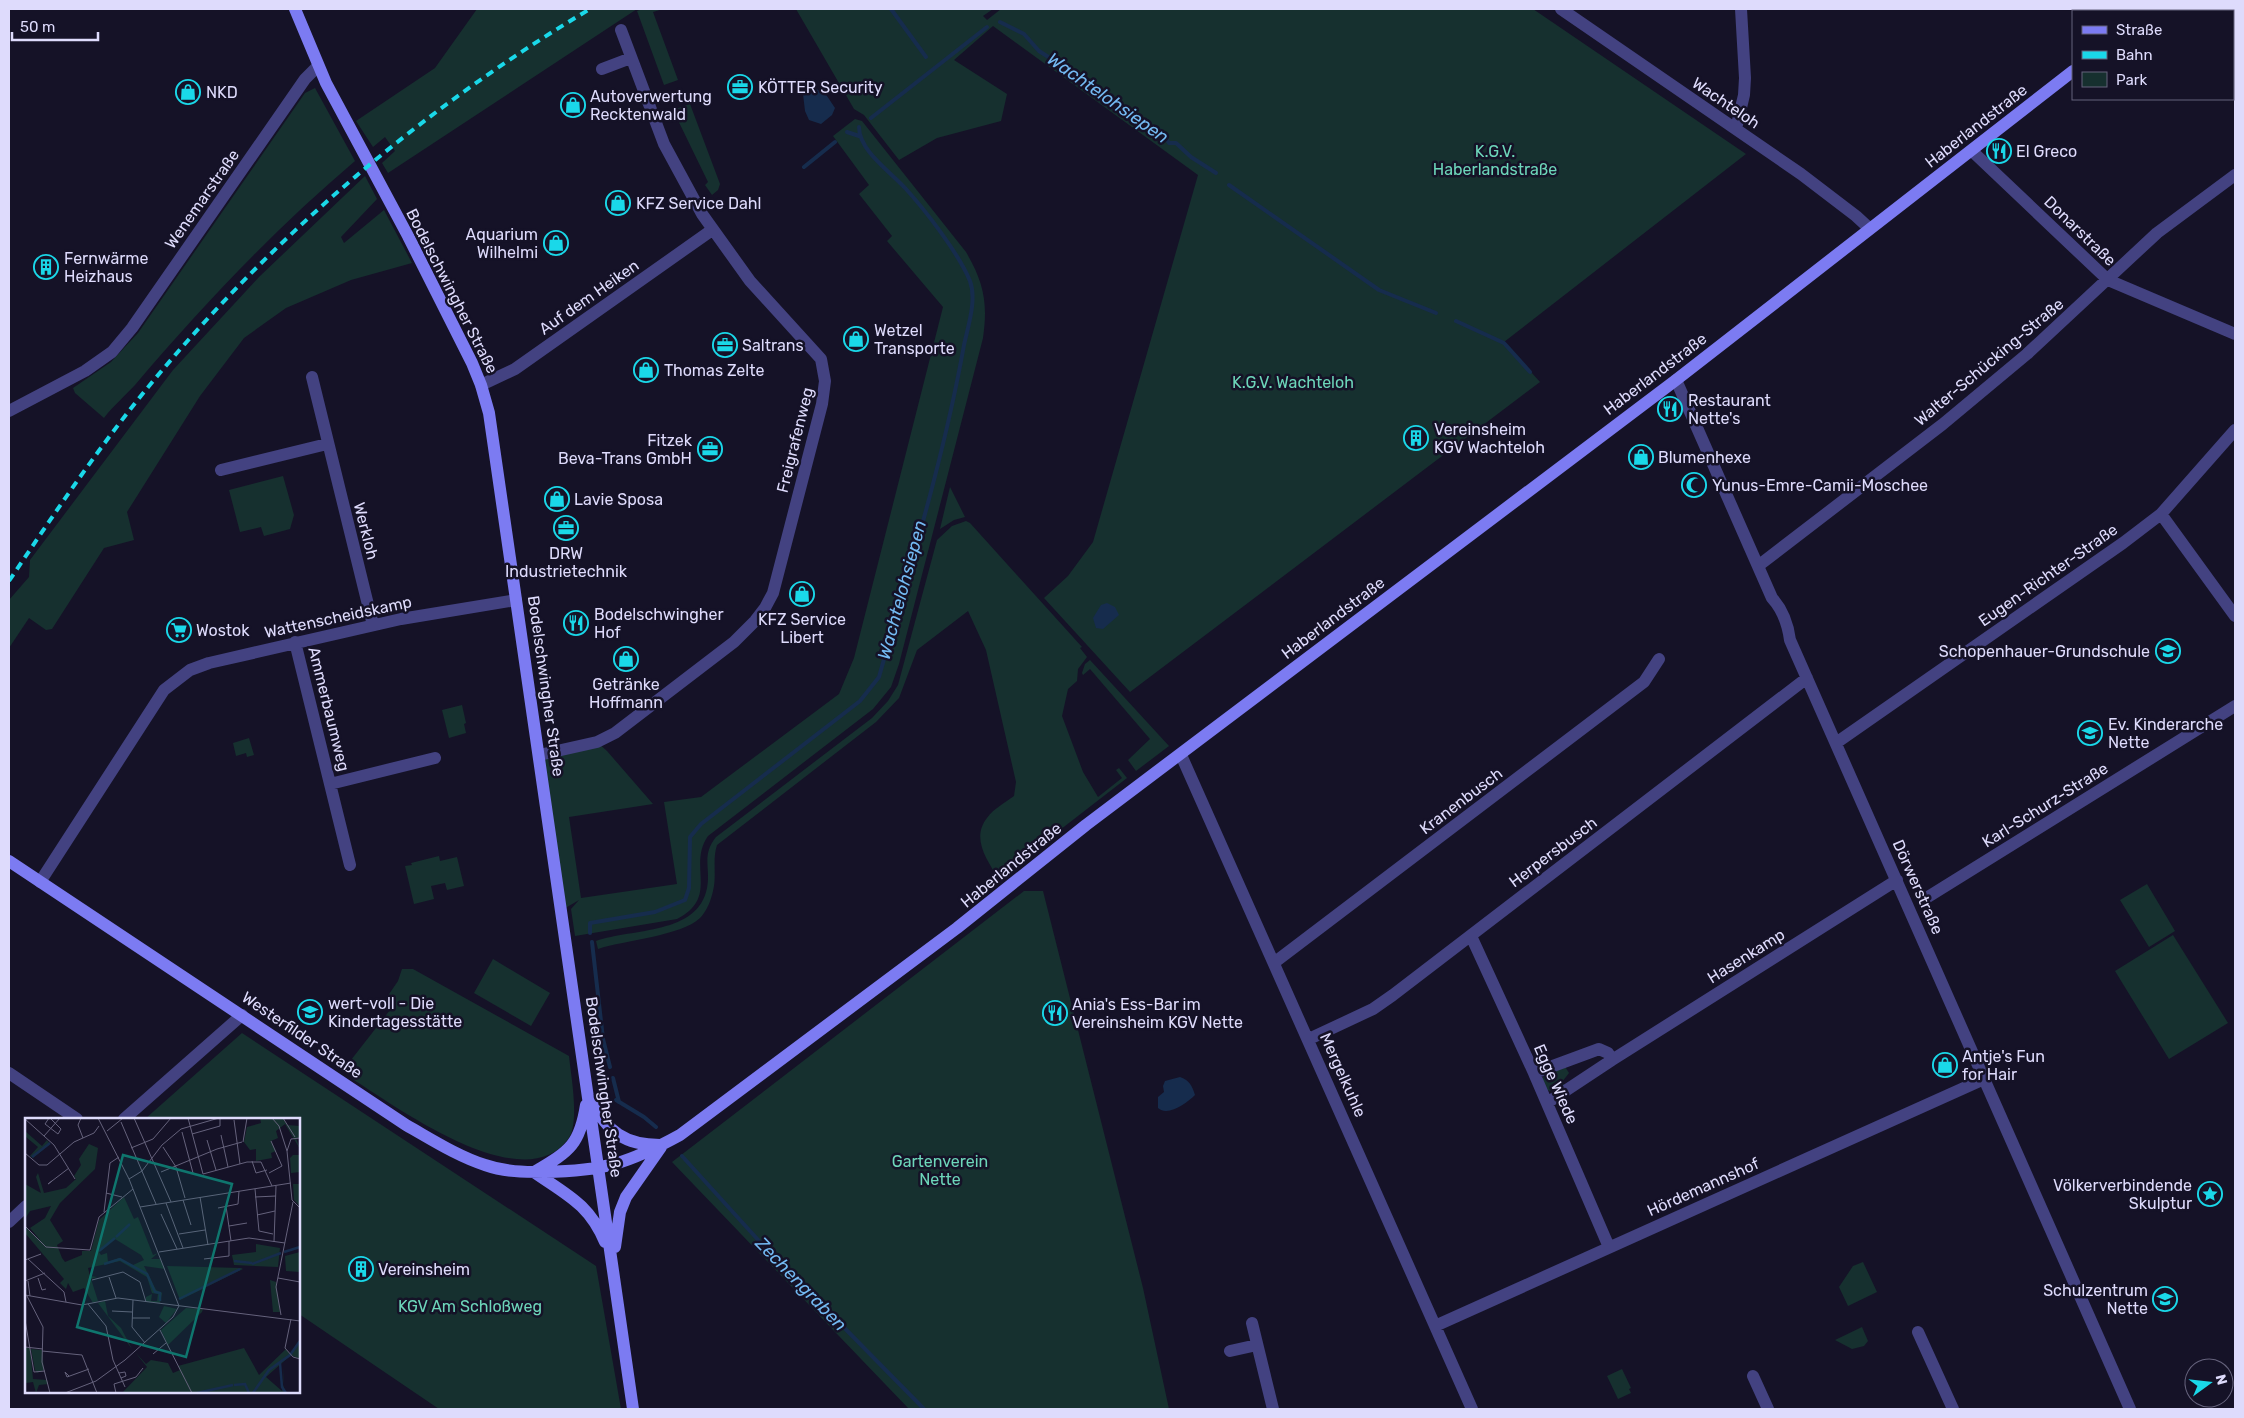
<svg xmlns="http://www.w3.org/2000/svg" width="2244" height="1418" viewBox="0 0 2244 1418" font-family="Rubik,sans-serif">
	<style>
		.green { fill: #16302f }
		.water { fill: #162c4d }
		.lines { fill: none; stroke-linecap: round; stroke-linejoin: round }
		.stream { stroke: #162c4d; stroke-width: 4 }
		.street { stroke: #434281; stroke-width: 12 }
		.secondary { stroke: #7c7bf2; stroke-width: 12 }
		.rail { stroke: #1ad8e9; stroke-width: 4; stroke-dasharray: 8 6; stroke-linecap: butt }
		.labels { text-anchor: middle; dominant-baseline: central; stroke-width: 5; stroke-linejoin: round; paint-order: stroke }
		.poi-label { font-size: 16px; fill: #dedbfc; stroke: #151227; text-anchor: start }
		.street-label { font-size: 16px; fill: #dedbfc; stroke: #151227 }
		.park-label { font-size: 16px; fill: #6dd6ba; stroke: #151227 }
		.water-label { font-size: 18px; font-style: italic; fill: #73b9f2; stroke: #151227 }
		.inset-river { fill: none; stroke: #162c4d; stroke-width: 2.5 }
		.inset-road { fill: none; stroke: #65627c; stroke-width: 1 }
		.view { fill: #0f766e; fill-opacity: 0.15; stroke: #0f766e; stroke-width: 2.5 }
		.inset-edge { fill: none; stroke: #dedbfc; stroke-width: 2.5 }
	</style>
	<rect width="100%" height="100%" fill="#151227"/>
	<!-- green -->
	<path class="green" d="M477,9H637L388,173L382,163L395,151L385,137L373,147L356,121L435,68Z
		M642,9H663L653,12L678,80L664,85L637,11Z
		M796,9H993L983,16L987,20L1001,9H1533L1746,154L1504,342L1540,382L1130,692L1044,598L1068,576L1093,542L1198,175L993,26L954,60L1007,94L1001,121L937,138L899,160L864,115L854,109Z
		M315,88L355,161C275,229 203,305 135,385C125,396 113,406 104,418L75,393L73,388L111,362L138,333L305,93Z
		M690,104L720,184L718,190L712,195L705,185L708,182L673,110Z
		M855,119L862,121L966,252C984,283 988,303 983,338L899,664L891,687L873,709L708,836C687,866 720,897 677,919L575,936L571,909L579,900L562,910L539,755L597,742L607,751L653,804L569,817L581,898L677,884L664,802L701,797L839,694L854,658L943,307L887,241L892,236L859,194L869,185L833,136Z
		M365,176L377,199L341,237L344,243L384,210L412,263L351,280L286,308L244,338L200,396L127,512L134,540L104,548L52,629L46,630L29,618L9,648V600L29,577L30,560L173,370L259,277Z
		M283,476L294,515L290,529L264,536L261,527L240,532L229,490Z
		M950,487L965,517L954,520L940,529Z
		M966,521L970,523L1082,647L1080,648L1087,657L1078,669L1077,681L1068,689L1062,716L1083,772L1098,797L1122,778L1116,770L1119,768L1127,778L998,878C987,860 971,838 987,818C993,809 1006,802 1014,796L1016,782L986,650L968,611L917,650L899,698L876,722L717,845C712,860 717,876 713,891C711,900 707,911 700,918C681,936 625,940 598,949L596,941C633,928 698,935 707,888C711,867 701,856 716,837L872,718L888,701L898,685L937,540L952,526Z
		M1090,660L1169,746L1136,771L1128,760L1150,739L1090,669L1083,675L1082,673L1085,664Z
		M462,705L466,723L464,724L466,733L449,738L442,710Z
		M249,738L254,755L247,757L246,753L236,756L233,743Z
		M439,856L440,861L457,857L464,886L447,890L445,883L431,886L434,899L414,904L405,866L412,865L411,863Z
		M2147,884L2175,931L2149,947L2120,900Z
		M1024,891H1043L1143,1288L1169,1409H909L672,1162Z
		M2173,935L2228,1023L2169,1059L2115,971Z
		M493,959L550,993L531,1026L474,993Z
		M402,969H413L569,1056C571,1076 580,1123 568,1139C524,1200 398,1108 354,1080L344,1069L390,1010L383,1003L398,981Z
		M242,1033L596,1266L621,1409H439L299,1314V1119H145Z
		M1564,1065L1569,1073L1562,1082L1565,1086L1556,1092L1546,1090L1542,1081L1544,1075Z
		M1863,1262L1877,1292L1848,1306L1839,1287L1853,1266Z
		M1862,1327L1868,1341L1864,1346L1852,1349L1835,1340Z
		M1622,1369L1631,1388L1629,1389L1631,1393L1618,1399L1607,1376Z"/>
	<!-- water -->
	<path class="water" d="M816,89L825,93L835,108L832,115L821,124L809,120L805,111L803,94Z
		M1107,603L1115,607L1119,615L1103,629L1096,628L1093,618L1101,605Z
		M1180,1077C1189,1080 1192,1085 1195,1095C1187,1103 1168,1117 1158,1108V1097L1164,1092L1163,1086L1165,1081Z"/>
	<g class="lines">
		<!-- stream -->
		<path class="stream" d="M891,9L926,57
			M1000,22L1024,34L1039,51L1086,81L1099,93L1112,96L1118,106L1147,126L1161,131L1169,143H1176L1191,157L1216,173
			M871,118L987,27
			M847,132L859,136
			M804,167L835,142
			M1229,185L1379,290L1436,313
			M1456,321L1504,343L1530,372
			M590,933V923L655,912L685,900L689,888L690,837L701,824L860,701L879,677C910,567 944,457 964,345C968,326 977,300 970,281C959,254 926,211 906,189C891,172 859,151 859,127
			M592,942L603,1039L610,1067
			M613,1078L619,1102
			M616,1100L644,1117L656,1127
			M682,1156L760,1242L924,1409"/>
		<!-- street -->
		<path class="street" d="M1561,9L1801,174L1856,216L1869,228
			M602,69L631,58
			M1736,129L1744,95L1745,78L1741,9
			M1972,151L2108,280L2235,334
			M312,377L373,625
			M1676,380L1772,598C1783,610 1788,625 1790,640L2130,1409
			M481,385L515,369L712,230
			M9,411L85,371L112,352L132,328L305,79L318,66
			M221,470L327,444
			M2161,514L2235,616
			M1758,566L1943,424L2027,354L2157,233L2235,175
			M295,642L350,865
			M1836,743L2123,543L2161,514L2235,430
			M539,755L597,742L615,733L734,642L755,621L765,608L773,593L822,404L825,381L821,359L750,281L702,214L664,144L621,30
			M1181,755L1472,1409
			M330,784L435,758
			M40,882L164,690L190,670L209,663L401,619L516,600
			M1923,900L2235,706
			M1471,936L1534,1073L1609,1247
			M1275,962L1644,682L1659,659
			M1309,1039L1373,1009L1393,995L1807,678
			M1612,1060L1897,880
			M9,1073L77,1119
			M1534,1073L1599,1049L1608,1053L1612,1060L1547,1103
			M124,1119L242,1015
			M9,1222L26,1206
			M1252,1323L1273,1409
			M1435,1326L1984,1079
			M1918,1332L1953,1409
			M1230,1351L1257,1345
			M1753,1376L1768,1409"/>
		<!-- secondary -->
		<path class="secondary" d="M295,9L326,83L408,236L472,363L481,385L489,413L633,1409
			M2147,11L2150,9
			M9,861L406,1125C431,1139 457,1156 485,1165C505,1172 524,1172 545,1172C604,1171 629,1163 680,1135L957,928L1086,825L1676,380L2073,71
			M592,1101C607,1132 625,1145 660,1145
			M536,1171C570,1151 580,1144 586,1105
			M534,1172C567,1195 589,1204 605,1242
			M615,1247L620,1212L626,1197L661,1147"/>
		<!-- rail -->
		<path class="rail" d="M9,581C50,520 90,460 136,402C261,246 418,111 590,9"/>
	</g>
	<!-- icons -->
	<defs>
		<symbol id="office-ring" viewBox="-11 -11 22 22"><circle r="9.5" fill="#151227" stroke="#1ad8e9" stroke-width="1.5"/><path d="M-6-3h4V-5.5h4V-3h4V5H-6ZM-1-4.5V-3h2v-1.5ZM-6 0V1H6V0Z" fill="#1ad8e9"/></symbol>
		<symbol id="shop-ring" viewBox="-11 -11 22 22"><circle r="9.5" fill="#151227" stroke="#1ad8e9" stroke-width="1.5"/><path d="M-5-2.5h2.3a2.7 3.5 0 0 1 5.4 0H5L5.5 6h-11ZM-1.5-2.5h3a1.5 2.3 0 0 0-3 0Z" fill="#1ad8e9"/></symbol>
		<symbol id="restaurant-ring" viewBox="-11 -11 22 22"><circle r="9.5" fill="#151227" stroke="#1ad8e9" stroke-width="1.5"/><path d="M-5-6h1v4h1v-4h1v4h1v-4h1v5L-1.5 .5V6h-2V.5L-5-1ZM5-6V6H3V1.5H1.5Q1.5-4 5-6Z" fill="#1ad8e9"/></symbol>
		<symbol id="building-ring" viewBox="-11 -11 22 22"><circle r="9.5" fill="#151227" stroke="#1ad8e9" stroke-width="1.5"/><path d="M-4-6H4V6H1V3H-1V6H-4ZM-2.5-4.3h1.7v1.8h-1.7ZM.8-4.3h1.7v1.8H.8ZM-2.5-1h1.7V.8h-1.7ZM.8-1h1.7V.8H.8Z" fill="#1ad8e9"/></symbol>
		<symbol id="mosque-ring" viewBox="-11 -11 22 22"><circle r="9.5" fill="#151227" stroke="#1ad8e9" stroke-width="1.5"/><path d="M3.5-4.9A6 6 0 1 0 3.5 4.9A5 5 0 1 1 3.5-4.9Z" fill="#1ad8e9"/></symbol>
		<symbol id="supermarket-ring" viewBox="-11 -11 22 22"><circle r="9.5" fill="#151227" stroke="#1ad8e9" stroke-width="1.5"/><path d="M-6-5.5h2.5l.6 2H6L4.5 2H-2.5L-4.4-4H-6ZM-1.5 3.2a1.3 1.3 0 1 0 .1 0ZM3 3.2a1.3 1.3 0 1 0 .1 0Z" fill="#1ad8e9"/></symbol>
		<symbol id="school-ring" viewBox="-11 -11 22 22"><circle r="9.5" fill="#151227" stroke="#1ad8e9" stroke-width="1.5"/><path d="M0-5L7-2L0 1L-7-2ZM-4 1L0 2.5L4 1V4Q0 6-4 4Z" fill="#1ad8e9"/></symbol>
		<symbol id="sight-ring" viewBox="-11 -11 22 22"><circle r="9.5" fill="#151227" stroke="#1ad8e9" stroke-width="1.5"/><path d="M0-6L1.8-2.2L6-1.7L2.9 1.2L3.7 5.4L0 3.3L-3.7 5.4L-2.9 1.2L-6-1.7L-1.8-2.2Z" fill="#1ad8e9"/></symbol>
	</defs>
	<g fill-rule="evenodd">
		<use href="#office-ring" x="726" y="73" width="28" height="28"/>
		<use href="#shop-ring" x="174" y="78" width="28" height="28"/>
		<use href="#shop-ring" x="559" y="91" width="28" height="28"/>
		<use href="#restaurant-ring" x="1985" y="137" width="28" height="28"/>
		<use href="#shop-ring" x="604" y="189" width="28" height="28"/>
		<use href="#shop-ring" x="542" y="229" width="28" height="28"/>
		<use href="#building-ring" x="32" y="253" width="28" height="28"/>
		<use href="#shop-ring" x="842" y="325" width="28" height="28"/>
		<use href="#office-ring" x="711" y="331" width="28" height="28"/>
		<use href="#shop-ring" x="632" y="356" width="28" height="28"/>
		<use href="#restaurant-ring" x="1656" y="395" width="28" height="28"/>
		<use href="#building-ring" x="1402" y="424" width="28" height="28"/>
		<use href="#office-ring" x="696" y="435" width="28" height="28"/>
		<use href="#shop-ring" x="1627" y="443" width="28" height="28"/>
		<use href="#mosque-ring" x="1680" y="471" width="28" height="28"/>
		<use href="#shop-ring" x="543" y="485" width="28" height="28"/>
		<use href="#office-ring" x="552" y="514" width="28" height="28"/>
		<use href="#shop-ring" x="788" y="580" width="28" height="28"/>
		<use href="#restaurant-ring" x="562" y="609" width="28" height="28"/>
		<use href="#supermarket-ring" x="165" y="616" width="28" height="28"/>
		<use href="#school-ring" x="2154" y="637" width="28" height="28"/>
		<use href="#shop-ring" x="612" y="645" width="28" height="28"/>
		<use href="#school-ring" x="2076" y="719" width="28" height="28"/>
		<use href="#school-ring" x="296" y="998" width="28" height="28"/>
		<use href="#restaurant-ring" x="1041" y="999" width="28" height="28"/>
		<use href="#shop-ring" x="1931" y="1051" width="28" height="28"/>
		<use href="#sight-ring" x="2196" y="1180" width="28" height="28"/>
		<use href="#building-ring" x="347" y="1255" width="28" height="28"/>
		<use href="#school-ring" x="2151" y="1285" width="28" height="28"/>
	</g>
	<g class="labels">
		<!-- poi labels -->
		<g class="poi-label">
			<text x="758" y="87">KÖTTER Security</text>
			<text x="206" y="92">NKD</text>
			<text x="590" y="96">Autoverwertung<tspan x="590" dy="18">Recktenwald</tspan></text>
			<text x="2016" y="151">El Greco</text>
			<text x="636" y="203">KFZ Service Dahl</text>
			<text x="538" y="234" text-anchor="end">Aquarium<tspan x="538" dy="18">Wilhelmi</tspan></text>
			<text x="64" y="258">Fernwärme<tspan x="64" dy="18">Heizhaus</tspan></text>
			<text x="874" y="330">Wetzel<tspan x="874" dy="18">Transporte</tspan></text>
			<text x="742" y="345">Saltrans</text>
			<text x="664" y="370">Thomas Zelte</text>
			<text x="1688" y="400">Restaurant<tspan x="1688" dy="18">Nette's</tspan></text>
			<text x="1434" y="429">Vereinsheim<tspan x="1434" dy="18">KGV Wachteloh</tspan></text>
			<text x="692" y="440" text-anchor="end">Fitzek<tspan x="692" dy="18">Beva-Trans GmbH</tspan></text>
			<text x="1658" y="457">Blumenhexe</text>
			<text x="1712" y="485">Yunus-Emre-Camii-Moschee</text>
			<text x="574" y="499">Lavie Sposa</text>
			<text x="566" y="553" text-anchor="middle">DRW<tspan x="566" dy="18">Industrietechnik</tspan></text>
			<text x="594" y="614">Bodelschwingher<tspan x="594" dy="18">Hof</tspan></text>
			<text x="802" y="619" text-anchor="middle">KFZ Service<tspan x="802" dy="18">Libert</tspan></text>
			<text x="196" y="630">Wostok</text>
			<text x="2150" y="651" text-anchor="end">Schopenhauer-Grundschule</text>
			<text x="626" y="684" text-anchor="middle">Getränke<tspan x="626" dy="18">Hoffmann</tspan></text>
			<text x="2108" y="724">Ev. Kinderarche<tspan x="2108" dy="18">Nette</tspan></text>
			<text x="328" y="1003">wert-voll - Die<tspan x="328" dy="18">Kindertagesstätte</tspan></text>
			<text x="1072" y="1004">Ania's Ess-Bar im<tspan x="1072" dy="18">Vereinsheim KGV Nette</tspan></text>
			<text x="1962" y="1056">Antje's Fun<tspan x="1962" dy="18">for Hair</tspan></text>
			<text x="2192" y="1185" text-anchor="end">Völkerverbindende<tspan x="2192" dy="18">Skulptur</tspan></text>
			<text x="378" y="1269">Vereinsheim</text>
			<text x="2148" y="1290" text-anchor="end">Schulzentrum<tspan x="2148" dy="18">Nette</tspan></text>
		</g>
		<!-- street labels -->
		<g class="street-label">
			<text transform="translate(1726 103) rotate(34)">Wachteloh</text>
			<text transform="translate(1976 126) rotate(-38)">Haberlandstraße</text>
			<text transform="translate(202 199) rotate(-55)">Wenemarstraße</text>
			<text transform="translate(2080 231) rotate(44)">Donarstraße</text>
			<text transform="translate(452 291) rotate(63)">Bodelschwingher Straße</text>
			<text transform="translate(589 297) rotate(-35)">Auf dem Heiken</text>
			<text transform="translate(1989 362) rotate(-40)">Walter-Schücking-Straße</text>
			<text transform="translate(1655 374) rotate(-37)">Haberlandstraße</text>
			<text transform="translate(795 440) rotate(-76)">Freigrafenweg</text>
			<text transform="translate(366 531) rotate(76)">Werkloh</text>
			<text transform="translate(2048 575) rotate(-35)">Eugen-Richter-Straße</text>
			<text transform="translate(338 617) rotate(-12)">Wattenscheidskamp</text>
			<text transform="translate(1333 618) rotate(-37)">Haberlandstraße</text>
			<text transform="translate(546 686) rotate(82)">Bodelschwingher Straße</text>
			<text transform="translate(329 709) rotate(76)">Ammerbaumweg</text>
			<text transform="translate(1461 801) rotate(-37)">Kranenbusch</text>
			<text transform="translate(2045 805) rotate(-32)">Karl-Schurz-Straße</text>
			<text transform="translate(1553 852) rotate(-37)">Herpersbusch</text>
			<text transform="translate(1011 865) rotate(-39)">Haberlandstraße</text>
			<text transform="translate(1918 887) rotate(66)">Dörwerstraße</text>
			<text transform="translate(1746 956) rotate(-32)">Hasenkamp</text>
			<text transform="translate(302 1035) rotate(34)">Westerfilder Straße</text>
			<text transform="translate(1343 1075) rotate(66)">Mergelkuhle</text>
			<text transform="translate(1556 1084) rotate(66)">Egge Wiede</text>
			<text transform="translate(604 1087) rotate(82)">Bodelschwingher Straße</text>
			<text transform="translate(1703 1187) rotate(-24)">Hördemannshof</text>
		</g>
		<!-- park labels -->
		<g class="park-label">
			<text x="1495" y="151">K.G.V.<tspan x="1495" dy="18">Haberlandstraße</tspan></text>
			<text x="1293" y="382">K.G.V. Wachteloh</text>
			<text x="940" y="1161">Gartenverein<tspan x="940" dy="18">Nette</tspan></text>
			<text x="470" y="1306">KGV Am Schloßweg</text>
		</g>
		<!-- water labels -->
		<g class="water-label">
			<text transform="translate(1108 98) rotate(35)">Wachtelohsiepen</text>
			<text transform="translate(902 590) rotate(-75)">Wachtelohsiepen</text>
			<text transform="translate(801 1284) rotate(46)">Zechengraben</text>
		</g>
	</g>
	<!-- overview -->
	<g transform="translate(25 1118)">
		<rect width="275" height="275" fill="#151227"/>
		<path d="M235,0H258L262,7L275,8V20H271L275,31L260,6L251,13L253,20L246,23L251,33L246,35L247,40L231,43V31L225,32L219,24L222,9L236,5ZM0,13L17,28L22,22L25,26L8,40L5,38L13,29L1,19ZM64,26L73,30L70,51L35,85L25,102L38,123L32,127L37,140L40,144L57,137V133H66L74,102L99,79L109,101L113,99L128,137L133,135L126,141H135L140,151L119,148L131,172L137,175L135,185L121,184V179L127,176L126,183H132L133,176L127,175L122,159L95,143L63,150L65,158L72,159L66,161L73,183L68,185L59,170L48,174L43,165L41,171L35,165L39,161L0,115V109L16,123L5,110L20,100L26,88L5,93L0,101V66L16,75L11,59L13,55L19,75L41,70L51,61L49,58L56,47L54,41ZM90,121L116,137L119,142L108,147L94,140L83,144L82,135L76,137L74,134ZM268,37H275V54L266,55L265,40ZM268,66H275V88L269,82ZM231,126L255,130L253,149L209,147L207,137L231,134ZM275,134V154L261,153L260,138ZM142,148L216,150L218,151L155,182ZM245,162L251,164L255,194H248ZM80,183L83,198L96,210L107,231L73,185ZM139,188L152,191L141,205L134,199ZM161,190L178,191L177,194L143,227L136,212ZM275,221V241L266,237L241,259L257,273L259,248L258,267L261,275H97L122,249L110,234L121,246L126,242L143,245L148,255L155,252L153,248L219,230L234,257L261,231L265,236ZM0,230H5L8,261L22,262L23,266L14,267L11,275L8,264L1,265ZM6,231L17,232L19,252L12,255L10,252Z" fill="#16302f" fill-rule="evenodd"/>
		<path class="inset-river" d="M7,39L25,25M91,119L105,106M74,133L90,120M259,134L275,129M209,143L227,145M79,146L95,141L122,156L130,174L135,175V183M227,146L256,135M154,181L215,151M255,245L257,269L261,275M209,267L220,266L224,275M172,275L208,267M228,275L244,252L265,237L275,223"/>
		<path class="inset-road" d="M24,0L20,6L33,16L36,11L25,0M56,0L53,7L58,20M109,0L146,84M163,0L178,56L222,44H236L247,68M247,0L254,8L262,33L267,82L275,90M258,0L270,19M0,1L29,27L50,61M209,2L215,46M96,4L131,86M82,13L98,0M157,14L168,55M167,16L195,8V0M196,17L203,49M19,18L35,0M182,22L191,52M218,24L222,0M138,29L151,49L160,80M106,30L128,21L146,0M262,33L266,21L275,20M0,35L14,47H22L49,24L69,15L74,8M227,43L231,55L242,52M136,54L192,31L217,24M244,55L257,48L246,23M104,61L117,53L137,27L156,11L194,0M27,63L23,66L44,50M230,71L234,113L248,116M81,75L97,79M175,79L183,127M230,79L251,78M158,82L166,107M141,85L158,130M201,88L206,123M115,89L266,65M193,90L213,86L214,73M79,94L85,45L94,39M136,96L152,131M232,97L250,93M0,108L21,129L65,132L74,99L108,71M204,108L222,105M154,116L180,112M249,124L251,68M134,134L224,120L260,125M3,141L39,174L41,184M179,141L204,138V123M0,142L16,136M84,159L91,180M13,160L17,172L21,171M253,160L275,164M67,162L98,154L115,164L121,184M0,163L20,155M3,163L5,178M0,177L57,187L93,180L275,203M2,178L18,209L17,244L25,275M108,182L107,209L120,225M63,186L81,208L88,242L100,269M87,193L107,194M256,197L251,169L268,84M107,200H125M266,201L260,230L268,239L275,241M0,202L9,254L20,253M135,212L167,275M0,229L18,231M17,233L57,237L72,275M128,236L141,225M94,255L100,254L101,258L96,260M44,258L40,254L42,259L64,251M40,275L71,263L100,242L148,199L154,188L104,61L73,0M91,275L89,266L111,259L118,250"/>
		<path class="view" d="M98,37L207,66L161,239L52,209Z"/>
		<rect width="275" height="275" class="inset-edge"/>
	</g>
	<!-- border -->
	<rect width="2244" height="1418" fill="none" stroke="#dedbfc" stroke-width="20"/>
	<!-- legend -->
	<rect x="2072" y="10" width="162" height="90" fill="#151227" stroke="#65627c"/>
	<rect x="2082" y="26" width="25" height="8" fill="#7c7bf2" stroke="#65627c"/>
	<text x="2116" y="35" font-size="15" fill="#dedbfc">Straße</text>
	<rect x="2082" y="51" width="25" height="8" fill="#1ad8e9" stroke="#65627c"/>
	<text x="2116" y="60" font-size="15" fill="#dedbfc">Bahn</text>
	<rect x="2082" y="72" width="25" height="15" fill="#16302f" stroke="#65627c"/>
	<text x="2116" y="85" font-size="15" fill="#dedbfc">Park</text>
	<!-- north arrow -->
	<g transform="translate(2209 1383) rotate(75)"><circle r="24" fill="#151227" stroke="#65627c"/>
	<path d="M0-4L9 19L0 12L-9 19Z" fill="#1ad8e9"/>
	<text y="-8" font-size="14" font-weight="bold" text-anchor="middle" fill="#dedbfc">N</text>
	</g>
	<!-- scale -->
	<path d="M12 32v8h86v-8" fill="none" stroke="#dedbfc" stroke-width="2.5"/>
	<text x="20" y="32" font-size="15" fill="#dedbfc" stroke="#151227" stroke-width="4" paint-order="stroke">50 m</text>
</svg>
